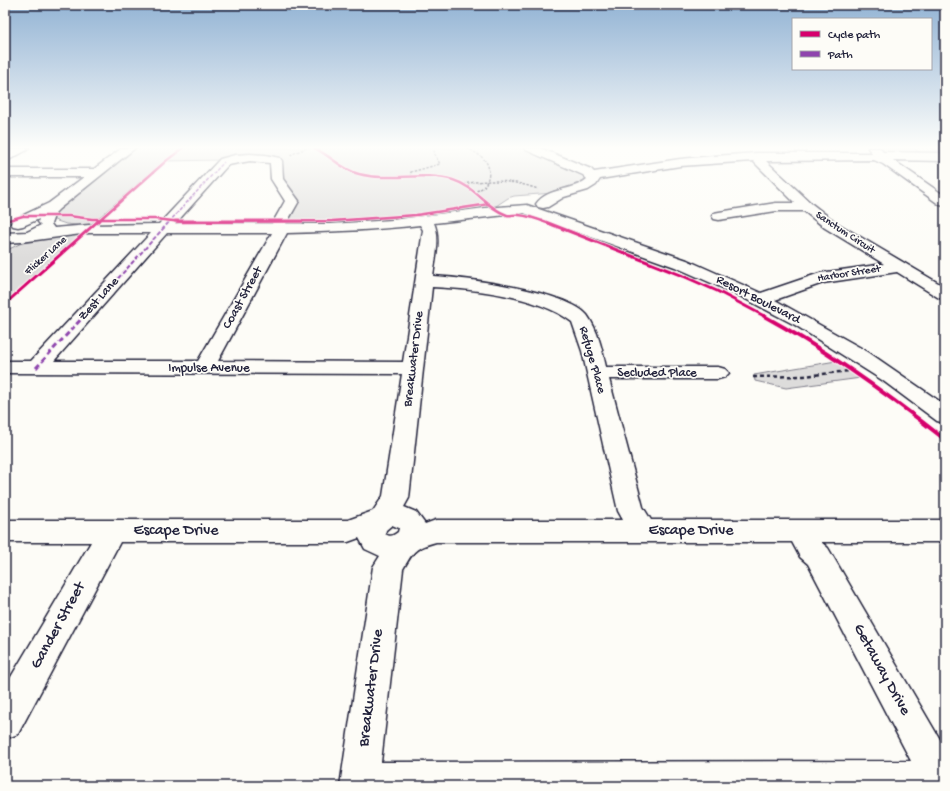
<svg xmlns="http://www.w3.org/2000/svg" width="950" height="791" viewBox="0 0 950 791" font-family="'Gochi Hand',sans-serif">
	<style>
		.built { fill: #ecece9 }
		.green { fill: #dddcdb; stroke: #807f8b }
		.lines { fill: none; stroke-linecap: round; stroke-linejoin: round }
		.minor-casing { stroke: #22223b; stroke-width: 3 }
		.path-far1 { stroke: #22223b; stroke-width: 1.5; stroke-dasharray: 2.5 1.5; stroke-linecap: butt }
		.path { stroke: #22223b; stroke-width: 2.5; stroke-dasharray: 4 3; stroke-linecap: butt }
		.minor { fill: #fdfcf7; fill-rule: evenodd }
		.quiet-far2 { stroke: #8e44ad; stroke-width: 1.5; stroke-dasharray: 3.5 1.5; stroke-linecap: butt }
		.quiet-far1 { stroke: #8e44ad; stroke-width: 2; stroke-dasharray: 4.5 2; stroke-linecap: butt }
		.quiet { stroke: #8e44ad; stroke-width: 3; stroke-dasharray: 5.5 3; stroke-linecap: butt }
		.cycleway-far3-casing { stroke: #fdfcf7; stroke-width: 4 }
		.cycleway-far2-casing { stroke: #fdfcf7; stroke-width: 5 }
		.cycleway-far1-casing { stroke: #fdfcf7; stroke-width: 6 }
		.cycleway-casing { stroke: #fdfcf7; stroke-width: 8 }
		.cycleway-far3 { stroke: #d6006c; stroke-width: 2.5 }
		.cycleway-far2 { stroke: #d6006c; stroke-width: 3 }
		.cycleway-far1 { stroke: #d6006c; stroke-width: 4 }
		.cycleway { stroke: #d6006c; stroke-width: 5 }
		.labels { text-anchor: middle; dominant-baseline: central; stroke-width: 3.5; stroke-linejoin: round; paint-order: stroke }
		.far-street-label { font-size: 11px; fill: #22223b; stroke: #fdfcf7 }
		.street-label { font-size: 13px; fill: #22223b; stroke: #fdfcf7 }
		.near-street-label { font-size: 16px; fill: #22223b; stroke: #fdfcf7 }
	</style>
	<rect width="100%" height="100%" fill="#fdfcf7"/>
	<filter id="ink" filterUnits="userSpaceOnUse"><feTurbulence type="fractalNoise" baseFrequency=".025" numOctaves="2"/><feDisplacementMap in="SourceGraphic" scale="8" xChannelSelector="R" yChannelSelector="G"/><feConvolveMatrix kernelMatrix="1 2 1 2 8 2 1 2 1" color-interpolation-filters="sRGB"/></filter>
	<g filter="url(#ink)">
		<!-- built -->
		<path class="built" d="M913,148H945V167L929,157Z"/>
		<!-- green -->
		<path class="green" d="M137,148H523L579,171L586,179L580,185H575L553,191V193L514,196L508,198L496,206L484,209L419,219L286,226L285,223L295,204L282,177L281,159L164,161L89,226L66,224L51,219L55,210Z
			M880,148H913L935,161H891Z
			M83,232L80,236L5,302V251L30,239Z
			M836,361L861,378L786,388L755,381L754,375Z"/>
		<g class="lines">
			<defs>
				<path id="minor" d="M15,148H29L27,150L5,162V153Z
					M122,148H135L59,209L55,213L51,224L54,228L89,225L159,224L220,159L235,155L250,154L265,155L280,158L282,161L283,179L299,201L286,224H331L392,220L485,208L527,205L687,260L761,293L820,273L884,264L825,228L804,211H776L719,220L714,219L712,216L714,213L719,212L776,203H795L753,161L680,166L600,179L596,185L588,190L564,197L548,207L543,208L538,207L536,204C548,187 572,192 587,179L583,175L526,150L524,148H540L591,169L594,172L680,159L714,156L756,153H872L868,148H880L883,152L945,153V161L893,160L945,196V206L940,205L883,164L874,160L766,161L812,204L835,222L945,287V299L939,298L897,272L823,283L775,300L868,352L945,405V423L937,421L882,380L795,325L734,293L675,267L524,213L434,223C441,238 435,260 433,276C465,278 567,291 587,315C598,330 602,349 606,367H718L725,369L729,373L725,377L718,379H609L643,507L651,520H945V542H821L828,548L945,748V786H340L373,567L380,556L365,549L359,538L348,542H120L18,734L5,739V687L91,542H5V520H348L373,511L383,496L402,374L5,373V361H31L151,233H89L21,242L5,243V233L27,232L41,225L38,222L39,219L23,226L18,227L13,226L11,223L13,220L49,203L84,177H5V169H94ZM250,161L270,163L271,179L285,201L272,224H175L228,165ZM420,225L423,230L422,237L403,362L218,361L287,233C332,232 376,230 420,225ZM167,233H272L198,361H54ZM432,287C474,289 538,296 572,322L582,351L618,511L623,520H436L425,524L416,512L404,507L409,498ZM392,525L399,528L398,532C393,536 390,537 385,534L386,530ZM436,542H792L800,557L808,564L911,761L381,762L403,569C414,550 415,548 436,542Z"/>
			</defs>
			<!-- minor casing -->
			<use href="#minor" class="minor-casing"/>
			<!-- path-far1 -->
			<path class="path-far1" d="M467,148C481,155 494,163 487,181C485,186 482,189 476,191
				M290,155L306,148
				M410,177L411,172L440,164L434,153L435,148
				M463,184C489,179 513,180 538,189"/>
			<!-- path -->
			<path class="path" d="M753,377L804,376L849,371"/>
			<!-- minor -->
			<use href="#minor" class="minor"/>
			<!-- quiet-far2 -->
			<path class="quiet-far2" d="M932,148L945,155
				M169,222L224,162"/>
			<!-- quiet-far1 -->
			<path class="quiet-far1" d="M83,317L170,221"/>
			<!-- quiet -->
			<path class="quiet" d="M36,368L84,316"/>
			<defs>
				<path id="cycleway-far3" d="M314,148C330,155 342,170 359,174C390,182 422,171 453,180C476,187 486,208 507,215C510,216 515,214 519,215C528,216 537,219 545,222
					M5,221L23,216H69L92,219H155L182,222L332,221L416,215L489,204
					M97,222L166,161L183,148"/>
				<path id="cycleway-far2" d="M175,221H302
					M543,221L683,276L717,291L766,317
					M5,304L98,221"/>
				<path id="cycleway-far1" d="M764,316C828,351 886,393 943,438"/>
				<path id="cycleway" d="M942,437L945,439"/>
			</defs>
			<!-- cycleway-far3 casing -->
			<use href="#cycleway-far3" class="cycleway-far3-casing"/>
			<!-- cycleway-far2 casing -->
			<use href="#cycleway-far2" class="cycleway-far2-casing"/>
			<!-- cycleway-far1 casing -->
			<use href="#cycleway-far1" class="cycleway-far1-casing"/>
			<!-- cycleway casing -->
			<use href="#cycleway" class="cycleway-casing"/>
			<!-- cycleway-far3 -->
			<use href="#cycleway-far3" class="cycleway-far3"/>
			<!-- cycleway-far2 -->
			<use href="#cycleway-far2" class="cycleway-far2"/>
			<!-- cycleway-far1 -->
			<use href="#cycleway-far1" class="cycleway-far1"/>
			<!-- cycleway -->
			<use href="#cycleway" class="cycleway"/>
		</g>
	</g>
	<!-- sky -->
	<linearGradient id="sky" x2="0" y2="1"><stop stop-color="#92b3d4"/><stop offset="0.57" stop-color="#fefefb"/><stop offset="1" stop-color="#fefefb" stop-opacity="0"/></linearGradient>
	<rect width="950" height="259" fill="url(#sky)"/>
	<g class="labels">
		<!-- far-street labels -->
		<g class="far-street-label">
			<text transform="translate(845 233) rotate(33)">Sanctum Circuit</text>
			<text transform="translate(46 256) rotate(-42)">Flicker Lane</text>
			<text transform="translate(849 274) rotate(-9)">Harbor Street</text>
		</g>
		<!-- street labels -->
		<g class="street-label">
			<text transform="translate(243 298) rotate(-61)">Coast Street</text>
			<text transform="translate(99 299) rotate(-48)">Zest Lane</text>
			<text transform="translate(758 300) rotate(27)">Resort Boulevard</text>
			<text transform="translate(414 359) rotate(-83)">Breakwater Drive</text>
			<text transform="translate(592 360) rotate(74)">Refuge Place</text>
			<text x="209" y="368">Impulse Avenue</text>
			<text x="657" y="373">Secluded Place</text>
		</g>
		<!-- near-street labels -->
		<g class="near-street-label">
			<text x="176" y="531">Escape Drive</text>
			<text x="691" y="531">Escape Drive</text>
			<text transform="translate(59 626) rotate(-61)">Gander Street</text>
			<text transform="translate(881 670) rotate(61)">Getaway Drive</text>
			<text transform="translate(372 688) rotate(-83)">Breakwater Drive</text>
		</g>
	</g>
	<!-- margin -->
	<rect width="950" height="791" fill="none" stroke="#fdfcf7" stroke-width="20"/>
	<rect x="10" y="10" width="930" height="771" fill="none" stroke="#22223b" stroke-width="1.5" filter="url(#ink)"/>
	<!-- legend -->
	<rect x="792" y="18" width="140" height="52" fill="#fdfcf7" stroke="#a5a5ac"/>
	<rect x="800" y="31" width="20" height="6" fill="#d6006c" stroke="#a5a5ac"/>
	<text x="828" y="38" font-size="12" fill="#22223b">Cycle path</text>
	<rect x="800" y="51" width="20" height="6" fill="#8e44ad" stroke="#a5a5ac"/>
	<text x="828" y="58" font-size="12" fill="#22223b">Path</text>
</svg>
